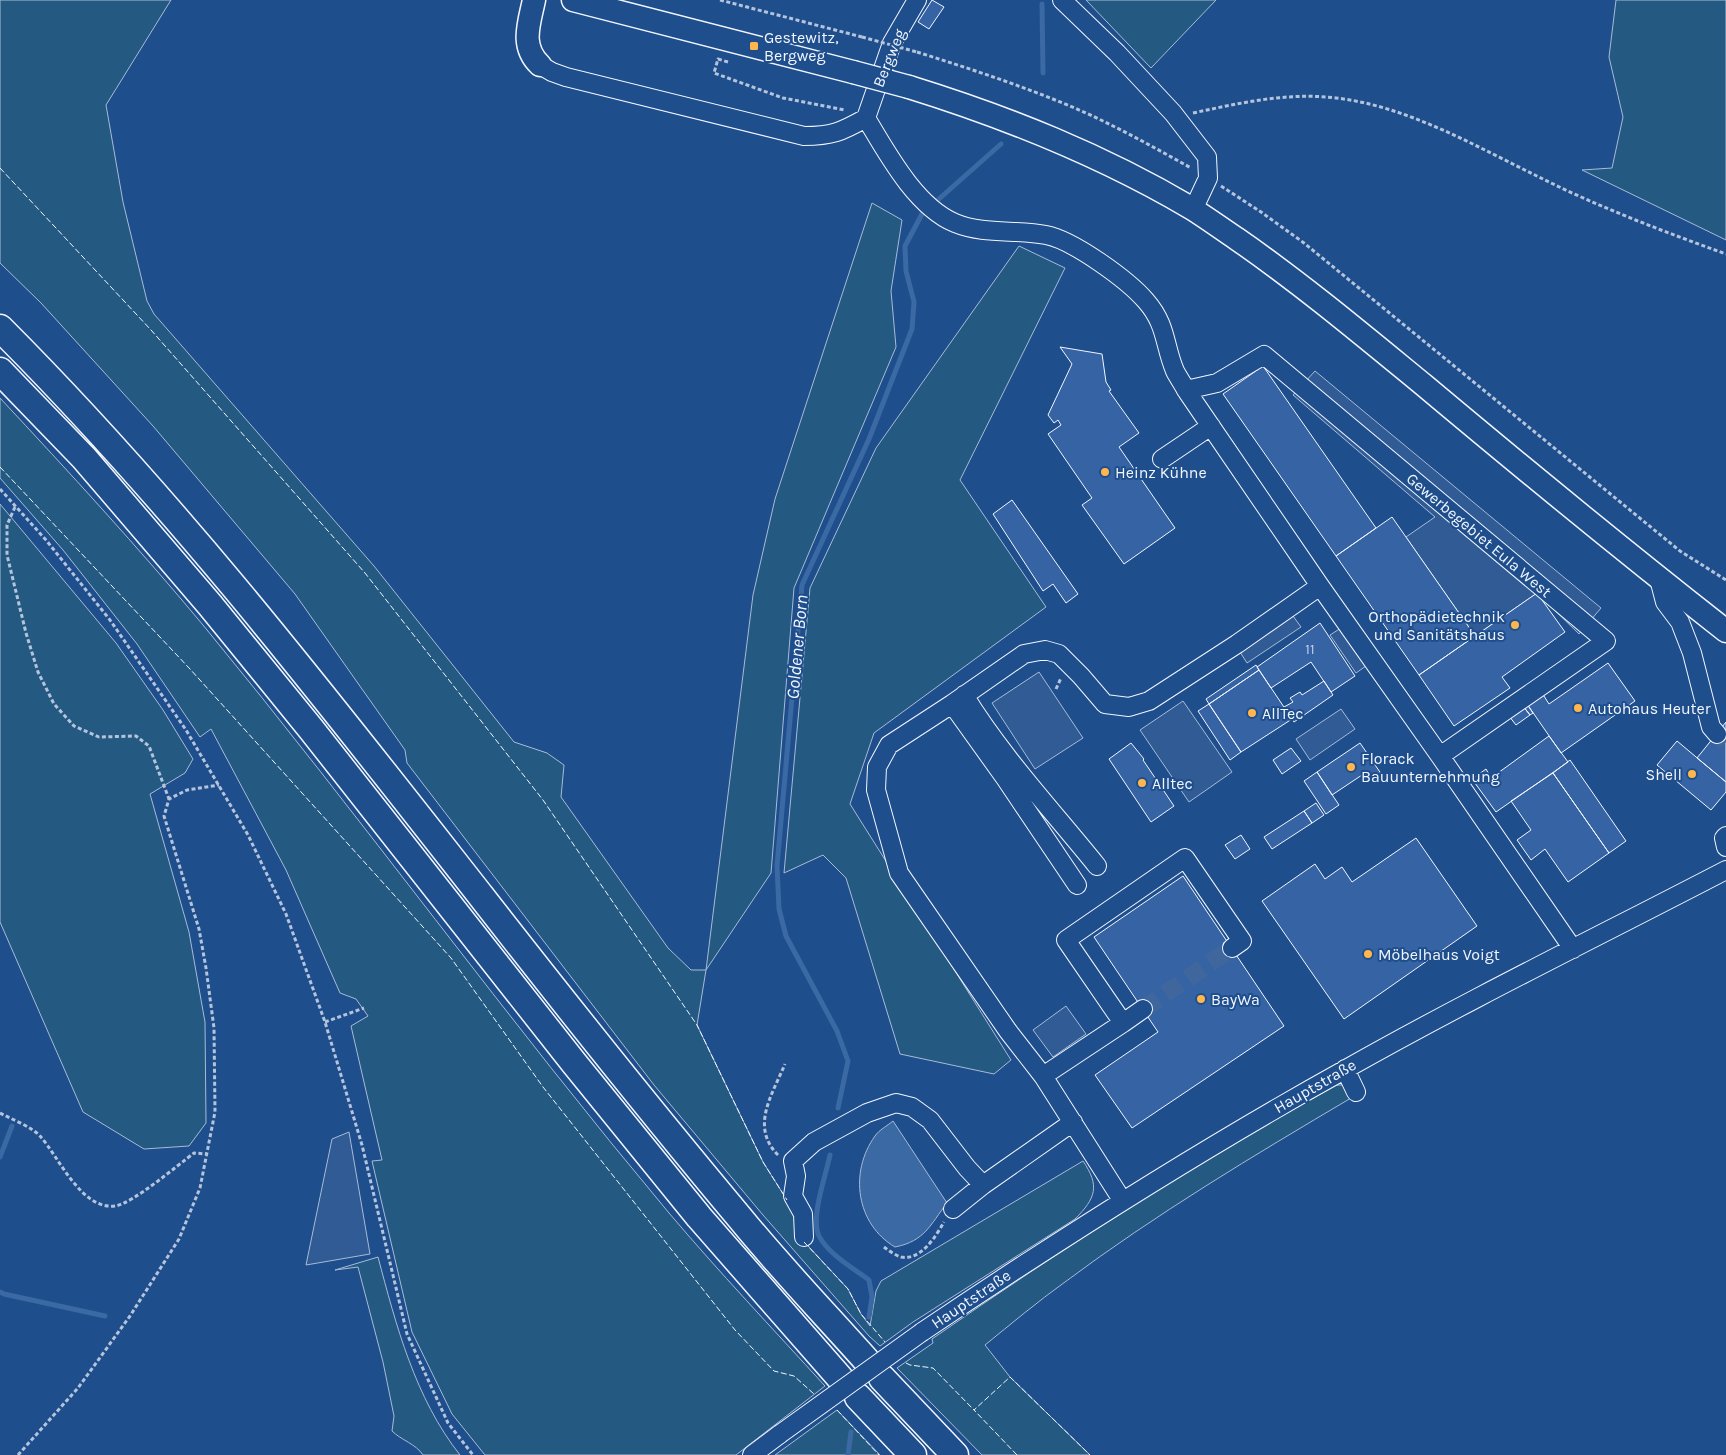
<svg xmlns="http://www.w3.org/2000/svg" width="1726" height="1455" viewBox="0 0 1726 1455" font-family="Karla,sans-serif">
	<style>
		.green { fill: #245a82; stroke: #a8bbd7 }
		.parking { fill: #305b95; stroke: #a8bbd7 }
		.water { fill: #3b69a3; stroke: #a8bbd7 }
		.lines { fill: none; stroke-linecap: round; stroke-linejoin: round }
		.stream { stroke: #3b69a3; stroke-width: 5 }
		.building { fill: #3563a3; stroke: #f2f6ff }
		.minor-tunnel { stroke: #3f679d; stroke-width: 18; stroke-dasharray: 18 9; stroke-linecap: butt }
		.minor-casing { stroke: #f2f6ff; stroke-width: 20 }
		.major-casing { stroke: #f2f6ff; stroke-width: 25 }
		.highway-casing { stroke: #f2f6ff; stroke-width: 29 }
		.path { stroke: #b3c4dc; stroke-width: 3; stroke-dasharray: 4 2.5; stroke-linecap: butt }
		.minor { stroke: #1f4e8c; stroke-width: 18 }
		.major { stroke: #1f4e8c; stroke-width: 22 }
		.highway { stroke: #1f4e8c; stroke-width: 26 }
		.minor-bridge-casing { stroke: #f2f6ff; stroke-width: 20; stroke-linecap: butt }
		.major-bridge-casing { stroke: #f2f6ff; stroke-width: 25; stroke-linecap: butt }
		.path-bridge { stroke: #b3c4dc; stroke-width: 3; stroke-dasharray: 4 2.5; stroke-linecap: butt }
		.minor-bridge { stroke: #1f4e8c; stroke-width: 18 }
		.major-bridge { stroke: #1f4e8c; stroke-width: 22 }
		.fence { stroke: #f2f6ff; stroke-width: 1; stroke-dasharray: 6 2.5; stroke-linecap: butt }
		.poi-dot { fill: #ffb74d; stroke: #1f4e8c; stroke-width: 2 }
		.labels { text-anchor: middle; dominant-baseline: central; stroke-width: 4; stroke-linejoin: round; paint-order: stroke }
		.number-label { font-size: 14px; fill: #c3d1e8 }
		.poi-label { font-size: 16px; fill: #f2f6ff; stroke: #1f4e8c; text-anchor: start }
		.street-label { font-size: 16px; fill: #f2f6ff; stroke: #1f4e8c }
		.water-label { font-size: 18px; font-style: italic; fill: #f2f6ff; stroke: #1f4e8c }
	</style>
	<rect width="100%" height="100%" fill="#1f4e8c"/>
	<!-- green -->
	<path class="green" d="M0,0H171L106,105L123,202L147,301L154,314L374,566L514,742L547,753L564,765L561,797L668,948L691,970H706L753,595L775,499L872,203L902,220L891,291L896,347L794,588L771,873L706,970L697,1025L763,1162L797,1216V1234L848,1289L861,1314L870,1326L876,1291L881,1281L1083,1161C1100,1186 1096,1198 1075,1219L913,1322L880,1346L869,1336L763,1215L654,1085L407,763L405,750L295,594L153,426L41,303L0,263Z
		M1086,0H1216L1151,68Z
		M1616,0H1726V240L1582,170L1612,168L1623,117L1609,57Z
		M1019,246L1065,268L960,480L1046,607L874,733L850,804L1011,1060L994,1074L900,1054L846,878L823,855L784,873L810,588L876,448Z
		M0,398C69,472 138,547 203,625C362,818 508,1021 669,1213C719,1272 773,1329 825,1386L736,1455H485L452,1414L412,1332L372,1161L382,1160L351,1026L368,1016L356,999L340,993L286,870L211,729L200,737L137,644L63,550L0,478Z
		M0,504L116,643L163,710L193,759L185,773L150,794L189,932L205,1022L206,1123L189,1146L144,1149L83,1112L0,922Z
		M1336,1085H1343L1351,1098C1253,1156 1156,1214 1065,1282C1037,1302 1011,1324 985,1345L1010,1377L1090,1455H982L897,1368L933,1343L932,1339C1063,1248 1197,1162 1336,1085Z
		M378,1257C396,1325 415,1398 460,1455H423C416,1444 401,1440 392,1431L394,1416L383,1362L358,1267L335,1270Z
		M837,1410L880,1455H775Z"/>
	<!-- parking -->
	<path class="parking" d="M1315,371L1601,608L1579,634L1537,593L1475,636L1406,537L1435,517L1293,395Z
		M1293,616L1301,627L1247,663L1240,652Z
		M1341,628L1366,666L1356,673L1330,635Z
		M1039,672L1083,738L1035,769L992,703Z
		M1183,701L1232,772L1189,802L1140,730Z
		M1341,709L1355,729L1310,760L1296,739Z
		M1066,1006L1086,1034L1053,1057L1033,1030Z
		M349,1132L370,1254L306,1265L332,1139Z"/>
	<!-- water -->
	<path class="water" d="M893,1121L947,1203C930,1225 925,1241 895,1247C856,1224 849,1172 875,1136C879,1130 887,1126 893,1121Z"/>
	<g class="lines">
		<!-- stream -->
		<path class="stream" d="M1042,4L1043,73
			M838,1108L848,1061L837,1031L786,936L779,909L777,866L802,585L869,439L912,329L914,302L906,271L905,246L922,214L1001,144
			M830,1155C826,1175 810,1218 819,1236C829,1255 853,1268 869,1280L872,1297L869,1317
			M0,1157L12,1126
			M0,1292L4,1294L105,1316
			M848,1455L851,1432"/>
	</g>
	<!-- building -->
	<path class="building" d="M932,0L944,7L929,29L918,22Z
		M1060,347L1102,354L1106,382L1111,390L1109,391L1139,433L1119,447L1175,528L1124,564L1082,505L1092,498L1048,434L1061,425L1058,420L1054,423L1048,415L1072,364Z
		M1263,366L1376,528L1336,556L1223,394Z
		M1012,500L1078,594L1066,603L1053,584L1043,591L993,514Z
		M1392,517L1475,636L1419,675L1336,556Z
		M1537,593L1565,632L1502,677L1510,688L1454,726L1419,675Z
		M1320,623L1355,676L1331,692L1311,662L1271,688L1257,667Z
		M1608,663L1635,701L1561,753L1527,704L1542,693L1549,704Z
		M1256,665L1259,670L1209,704L1206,699Z
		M1259,670L1292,719L1241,752L1209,704Z
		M1324,681L1333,695L1294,722L1284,707L1293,702L1290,698L1300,692L1302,695Z
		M1209,704L1241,752L1230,760L1198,711Z
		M1527,704L1533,713L1530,715L1523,706Z
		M1523,706L1530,715L1516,725L1509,716Z
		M1726,722V782L1697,758Z
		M1549,736L1568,762L1496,812L1472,779L1486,769L1491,778Z
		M1677,741L1726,782V792L1711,810L1657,765Z
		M1131,743L1144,759L1143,760L1174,806L1151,822L1109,759Z
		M1360,743L1369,756L1372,754L1376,760L1373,762L1382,775L1372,782L1365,773L1332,795L1317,772Z
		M1291,748L1301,761L1282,774L1273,760Z
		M1570,760L1626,841L1609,853L1553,773Z
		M1317,772L1339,805L1326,814L1304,781Z
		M1553,773L1609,853L1568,882L1545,849L1531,860L1517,840L1531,830L1511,801Z
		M1316,803L1324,815L1312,823L1304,811Z
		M1304,811L1312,823L1272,849L1264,837Z
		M1241,835L1250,849L1235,859L1225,845Z
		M1416,838L1477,926L1344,1019L1262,901L1315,864L1325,879L1342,867L1352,882Z
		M1183,876L1284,1026L1132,1128L1095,1075L1158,1032L1094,937Z"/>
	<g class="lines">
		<!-- minor-tunnel -->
		<path class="minor-tunnel" d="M1717,734L1726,742
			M1143,1009L1232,948"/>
		<defs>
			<path id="minor" d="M1062,0L1117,53L1173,113L1207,157L1208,178L1193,210
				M540,65L552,72L566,77L804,136C832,136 841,132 866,118
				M866,118C887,153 916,207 955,223C984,235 1016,229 1046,235C1073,240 1128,280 1146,301C1167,325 1164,345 1175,371C1178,377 1183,384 1186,390L1320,586L1440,756L1573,949
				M866,118L892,43L917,0
				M1186,390L1217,383L1264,355L1606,641L1440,756
				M1162,459L1211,426
				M1659,579L1665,602L1680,622L1692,653L1711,727L1717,734
				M964,695C1002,757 1052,810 1097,866
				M952,704L1005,778L1077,885
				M1726,836L1724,838L1726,847
				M1143,1009L1123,1023L1066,940L1185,858L1242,941L1232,948
				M1345,1069L1356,1092
				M1043,1076L1123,1023
				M1122,1200L1043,1076L1008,1031L899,873L876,790L877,767L889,745L952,704L1024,654L1045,650L1059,654L1081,676L1105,704L1129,707L1149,701L1237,644L1320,586
				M953,1209L983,1185L1073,1122
				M804,1237L803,1214L793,1196L796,1176L793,1161L814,1142L867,1113L896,1103L912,1107L930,1120L967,1168L983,1185
				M922,1332C1060,1239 1200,1150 1346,1069C1470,999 1599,936 1726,870
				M752,1455L780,1434"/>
			<path id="major" d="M534,0C529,24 520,46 540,65
				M573,0L853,72
				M909,87C1009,118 1101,155 1191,208C1207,218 1222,229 1237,239C1302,284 1364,336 1425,386C1524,469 1624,551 1726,631"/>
			<path id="highway" d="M0,328C176,504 328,701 481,896C566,1005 652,1113 740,1218C780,1267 824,1313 866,1360
				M0,371L84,458L210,605L311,729L574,1063L699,1217L840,1378
				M882,1378L955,1455
				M858,1397L913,1455"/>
		</defs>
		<!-- minor casing -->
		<use href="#minor" class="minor-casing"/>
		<!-- major casing -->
		<use href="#major" class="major-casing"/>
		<!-- highway casing -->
		<use href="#highway" class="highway-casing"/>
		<!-- path -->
		<path class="path" d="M720,0L862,37
			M917,52C974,70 1032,89 1086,113C1123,130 1157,149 1191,168
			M728,62L718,59L714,73L783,98L845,110
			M1193,113C1240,103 1288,92 1336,98C1408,106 1479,148 1543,179C1601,208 1665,232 1726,254
			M1221,186L1261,212L1304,243L1680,551L1726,580
			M0,489L46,540L110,620L186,730L248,835L286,914L325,1022L362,1145L407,1334L448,1423L473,1455
			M15,507L7,525V555L26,633L38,672L54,704L74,726L99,737L136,736L149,746L169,799
			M1056,689L1061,678
			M325,1022L364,1008
			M0,1113C11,1119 32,1127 40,1136C59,1157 81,1210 115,1206C132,1204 178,1165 194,1153L207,1154
			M778,1155C750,1127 772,1095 785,1064
			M884,1247C889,1251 895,1255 901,1257C921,1261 936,1236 944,1222
			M18,1455L78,1388L130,1316L179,1239L200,1188L215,1112L214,1028L206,968L199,929L164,816L169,799L187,790L219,785"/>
		<!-- minor -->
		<use href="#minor" class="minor"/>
		<!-- major -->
		<use href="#major" class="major"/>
		<!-- highway -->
		<use href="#highway" class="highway"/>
		<defs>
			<path id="minor-bridge" d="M780,1434L922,1332"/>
			<path id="major-bridge" d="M853,72L909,87"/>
		</defs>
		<!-- minor-bridge casing -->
		<use href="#minor-bridge" class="minor-bridge-casing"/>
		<!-- major-bridge casing -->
		<use href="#major-bridge" class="major-bridge-casing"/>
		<!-- path-bridge -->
		<path class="path-bridge" d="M862,37L917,52"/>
		<!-- minor-bridge -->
		<use href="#minor-bridge" class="minor-bridge"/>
		<!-- major-bridge -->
		<use href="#major-bridge" class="major-bridge"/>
		<!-- fence -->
		<path class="fence" d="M0,168L151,330L365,573L543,800L697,1025L763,1162L787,1200
			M0,467L190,669L451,958L543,1087L735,1330L774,1371L794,1376L814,1394
			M804,1242L848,1289L861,1314L885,1342
			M906,1363L910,1365L933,1368L974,1410
			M837,1410L879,1455
			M1017,1455L974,1410L1010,1377L1090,1455"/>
	</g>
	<!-- markers -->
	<g class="poi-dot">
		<rect x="749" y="41" width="10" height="10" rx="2.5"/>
		<circle cx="1105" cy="472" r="5"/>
		<circle cx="1515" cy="625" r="5"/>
		<circle cx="1578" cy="708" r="5"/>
		<circle cx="1252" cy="713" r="5"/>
		<circle cx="1351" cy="767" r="5"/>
		<circle cx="1692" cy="774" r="5"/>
		<circle cx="1142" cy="783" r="5"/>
		<circle cx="1368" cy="954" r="5"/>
		<circle cx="1201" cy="999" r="5"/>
	</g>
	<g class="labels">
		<!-- number labels -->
		<g class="number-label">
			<text x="1310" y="649">11</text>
		</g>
		<!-- poi labels -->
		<g class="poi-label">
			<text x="764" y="37">Gestewitz,<tspan x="764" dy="18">Bergweg</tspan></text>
			<text x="1115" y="472">Heinz Kühne</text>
			<text x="1505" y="616" text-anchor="end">Orthopädietechnik<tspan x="1505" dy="18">und Sanitätshaus</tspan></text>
			<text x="1588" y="708">Autohaus Heuter</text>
			<text x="1262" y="713">AllTec</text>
			<text x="1361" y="758">Florack<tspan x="1361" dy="18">Bauunternehmung</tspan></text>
			<text x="1682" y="774" text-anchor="end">Shell</text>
			<text x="1152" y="783">Alltec</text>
			<text x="1378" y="954">Möbelhaus Voigt</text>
			<text x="1211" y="999">BayWa</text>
		</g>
		<!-- street labels -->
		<g class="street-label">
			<text transform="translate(889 58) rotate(-68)">Bergweg</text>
			<text transform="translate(1479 535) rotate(40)">Gewerbegebiet Eula West</text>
			<text transform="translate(1315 1086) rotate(-30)">Hauptstraße</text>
			<text transform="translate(971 1299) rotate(-34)">Hauptstraße</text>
		</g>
		<!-- water labels -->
		<g class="water-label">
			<text transform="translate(797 647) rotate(-85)">Goldener Born</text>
		</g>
	</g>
</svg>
